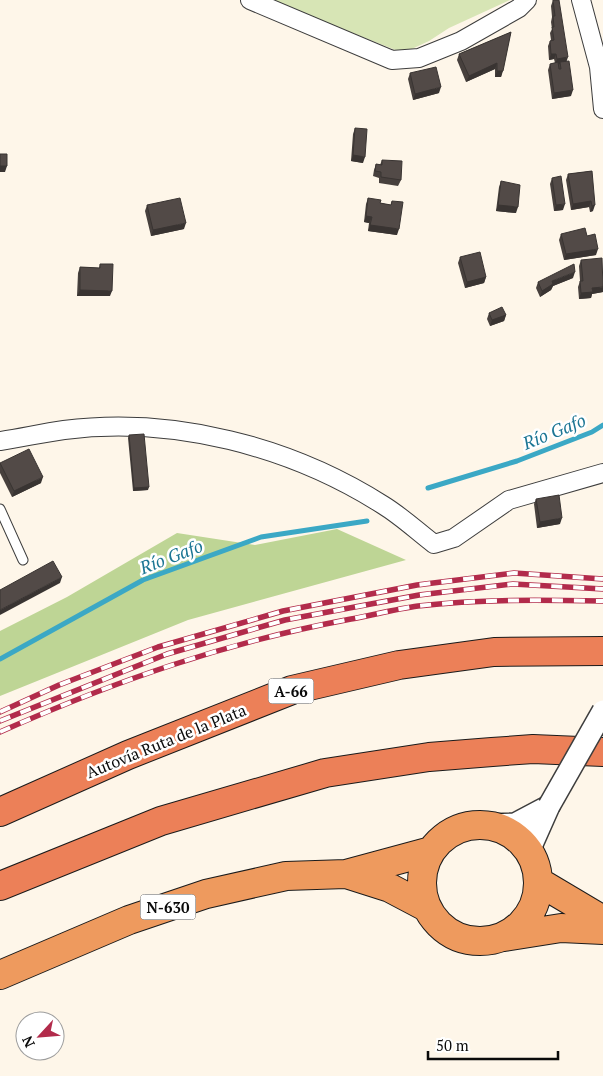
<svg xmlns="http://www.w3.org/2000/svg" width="603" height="1076" viewBox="0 0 603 1076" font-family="'PT Serif',serif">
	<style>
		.green { fill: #d7e5b5 }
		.forest { fill: #bed595 }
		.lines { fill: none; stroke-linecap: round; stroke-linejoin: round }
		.stream { stroke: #3ba8c5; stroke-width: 5 }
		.service-casing { stroke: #3d3d3d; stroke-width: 11 }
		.minor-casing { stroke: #3d3d3d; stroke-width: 20 }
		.tertiary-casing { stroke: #3d3d3d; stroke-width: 24 }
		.trunk-casing { stroke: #1b1b1b; stroke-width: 30 }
		.motorway-casing { stroke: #1b1b1b; stroke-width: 30 }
		.service { stroke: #fff; stroke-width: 9 }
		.minor { stroke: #fff; stroke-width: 18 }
		.tertiary { stroke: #fff; stroke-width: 21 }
		.trunk { stroke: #ee9a5e; stroke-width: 28 }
		.motorway { stroke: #ec8058; stroke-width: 28 }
		.rail-casing { stroke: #b22b4b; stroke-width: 5.5 }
		.rail { stroke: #fff; stroke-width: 4; stroke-dasharray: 11; stroke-linecap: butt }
		.tertiary-bridge-casing { stroke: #3d3d3d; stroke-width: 24; stroke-linecap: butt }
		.tertiary-bridge { stroke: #fff; stroke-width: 21 }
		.wall { fill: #47403d }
		.shaded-wall { fill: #393432 }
		.building { fill: #524a47; stroke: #393432 }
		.labels { text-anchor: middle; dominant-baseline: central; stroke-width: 5; stroke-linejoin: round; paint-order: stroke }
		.shield { fill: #fff; stroke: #545454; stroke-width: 1 }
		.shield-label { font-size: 15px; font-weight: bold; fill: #0a0a0a }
		.street-label { font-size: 16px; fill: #0a0a0a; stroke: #fff }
		.water-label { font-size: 18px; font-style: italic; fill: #1c7694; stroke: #fff }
	</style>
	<rect width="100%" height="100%" fill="#fef6e9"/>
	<!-- green -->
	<path class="green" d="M270,0H510L449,28L429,41L403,53Z"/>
	<!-- forest -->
	<path class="forest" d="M337,529L406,560L188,620L0,696V631L67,597L177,533L255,545Z"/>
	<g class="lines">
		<!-- stream -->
		<path class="stream" d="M428,488L517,461L592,432L603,425
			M0,659L143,580L261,537L367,521"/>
		<defs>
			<path id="service" d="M0,509L23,560"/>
			<path id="minor" d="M250,0L392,60L419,58L461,41L519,8L527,0
				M581,0L599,67L603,109
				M0,441C21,438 42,433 64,430C173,416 290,446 383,505C401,516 417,531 434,544L454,538L509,500L603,473"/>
			<path id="tertiary" d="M490,825L515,824L549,806
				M529,851L549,806"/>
			<path id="trunk" d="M422 883a58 58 0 1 1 116 0a58 58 0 1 1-116 0Z
				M346,874L390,888L426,907
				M539,882L603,920
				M504,937L561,928L603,930
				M0,975L129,920L206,894L286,876L346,874L431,851"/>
			<path id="motorway" d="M0,812L128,755L292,690L399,665L494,652L603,651
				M0,886L161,821L325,773L429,757L492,752L533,749L603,752"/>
		</defs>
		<!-- service casing -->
		<use href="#service" class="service-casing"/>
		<!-- minor casing -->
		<use href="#minor" class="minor-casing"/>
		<!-- tertiary casing -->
		<use href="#tertiary" class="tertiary-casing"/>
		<!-- trunk casing -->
		<use href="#trunk" class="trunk-casing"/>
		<!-- motorway casing -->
		<use href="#motorway" class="motorway-casing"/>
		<!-- service -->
		<use href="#service" class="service"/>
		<!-- minor -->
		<use href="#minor" class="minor"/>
		<!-- tertiary -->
		<use href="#tertiary" class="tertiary"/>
		<!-- trunk -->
		<use href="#trunk" class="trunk"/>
		<!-- motorway -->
		<use href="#motorway" class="motorway"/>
		<defs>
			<path id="rail" d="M0,712L59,685L158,647L283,611L417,585L514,573L603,579
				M0,721L167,654L285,620L419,595L513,584L603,589
				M0,732C115,681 227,642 351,619C373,615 396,609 418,606C480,599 541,600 603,601"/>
		</defs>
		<!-- rail casing -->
		<use href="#rail" class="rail-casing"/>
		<!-- rail -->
		<use href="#rail" class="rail"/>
		<defs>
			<path id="tertiary-bridge" d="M549,806L603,711"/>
		</defs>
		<!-- tertiary-bridge casing -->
		<use href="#tertiary-bridge" class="tertiary-bridge-casing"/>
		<!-- tertiary-bridge -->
		<use href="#tertiary-bridge" class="tertiary-bridge"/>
	</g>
	<!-- wall -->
	<path class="wall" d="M553,0L566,61L571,96L552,99L548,70L550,64L555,63L554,59L549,60L548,46L550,41L551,40L550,33L552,29L551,22L552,17L551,6Z
		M511,32L501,77H495V69L466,82L457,60L459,54Z
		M410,73L439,93L413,100L408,79Z
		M355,128L363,163L351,161L353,134Z
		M382,160L401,180L398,186L379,183V178L373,176L374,170L376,164L380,165Z
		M592,171L593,211L590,212L589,207L571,210L566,180L568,174Z
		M552,178L563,210L554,211L550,184Z
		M501,181L516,213L496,211L499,187Z
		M368,198L380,203L391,205L392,201L397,235L368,231L369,223L364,222L366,204Z
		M147,205L184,229L151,236L145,211Z
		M561,234L587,236L596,255L564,260L559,240Z
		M460,257L486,277L484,283L465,288L458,263Z
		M581,260L603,292L592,294L591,298L579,299L578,287L580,281L579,266Z
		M100,264L110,296H77L78,273L80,267L99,268Z
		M573,278L553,286L551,290L540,297L536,288L538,282Z
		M489,313L506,315L504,321L490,326L487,319Z
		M129,435L148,490L133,491L128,438Z
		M0,463L41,483L12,497L0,473Z
		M536,499L560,524L537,528L534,504Z"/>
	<!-- shaded-wall -->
	<path class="shaded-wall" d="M551,54H556L554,59L549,60Z
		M568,57L566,63L560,62V64L555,65L557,59Z
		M497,63L495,69L466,82L469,76Z
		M497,71H503L501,77H495Z
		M441,87L439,93L413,100L415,94Z
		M573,90L571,96L552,99L554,93Z
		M353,155L365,157L363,163L351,161Z
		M0,166H7L5,172H0Z
		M591,201L589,207L571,210L573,204Z
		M565,204L563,210L554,211L556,205Z
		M498,205L518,207L516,213L496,211Z
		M595,205L593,211L590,212L592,206Z
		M366,216L372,217L369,223L364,222Z
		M186,223L184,229L151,236L153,230Z
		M370,225L399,229L397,235L368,231Z
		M598,249L596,255L564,260L566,254Z
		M575,272L573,278L553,286L551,290L540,297L542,291L552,281Z
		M486,277L484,283L465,288L467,282Z
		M603,287V292L592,294L591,298L579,299L581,293L592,288Z
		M80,290L112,291L110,296H77Z
		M506,315L504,321L490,326L492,320Z
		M43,477L41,483L12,497L14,491Z
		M149,487L148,490L133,491L134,488Z
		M562,518L560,524L537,528L540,522Z
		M62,577L60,583L0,615V610Z"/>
	<!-- building -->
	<path class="building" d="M553,0H559L568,57L557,59L556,54H551L550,41L554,40L552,27H554L553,16H555Z
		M511,32L503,71H497V63L469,76L459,54Z
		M569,61L573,90L554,93L550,64L558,62L559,69H561L560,62Z
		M436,67L441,87L415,94L410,73Z
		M355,128L367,129L365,157L353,155Z
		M0,154H7V166H0Z
		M382,160L402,161L401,180L381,177V172L375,171L376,164L382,165Z
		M592,171L595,205L592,206L591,201L573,204L568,174Z
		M561,176L565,204L556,205L552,178Z
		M501,181L520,185L518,207L498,205Z
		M180,198L186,223L153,230L147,205Z
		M368,198L381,200L380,203L391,205L392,201L403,202L399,229L370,225L372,217L366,216Z
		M585,228L587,236L595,234L598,249L566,254L561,234Z
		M480,252L486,277L467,282L460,257Z
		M602,258L603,287L592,288L593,292L581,293L580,281H583L581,260Z
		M100,264H113L112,291L80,290V267L100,268Z
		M574,264L575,272L552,281L553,284L542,291L538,282Z
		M502,307L506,315L492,320L489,313Z
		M144,434L149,487L134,488L129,435Z
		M29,449L43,477L14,491L0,463Z
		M559,495L562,518L540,522L536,499Z
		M53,561L62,577L0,610V590Z"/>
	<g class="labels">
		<!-- shield labels -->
		<g class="shield">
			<rect x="268.5" y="678.5" width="45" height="25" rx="4"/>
			<rect x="140.5" y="894.5" width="55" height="25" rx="4"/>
		</g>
		<g class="shield-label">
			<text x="291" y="691">A-66</text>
			<text x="168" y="907">N-630</text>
		</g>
		<!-- street labels -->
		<g class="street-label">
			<text transform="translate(166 741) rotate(-22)">Autovía Ruta de la Plata</text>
		</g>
		<!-- water labels -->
		<g class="water-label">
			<text transform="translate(554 431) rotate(-22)">Río Gafo</text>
			<text transform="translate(171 556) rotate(-21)">Río Gafo</text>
		</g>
	</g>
	<!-- north arrow -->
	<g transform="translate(40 1036) rotate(244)"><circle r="24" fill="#ffffff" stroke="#9d9d9d"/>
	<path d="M0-4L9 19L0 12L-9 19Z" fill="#b22b4b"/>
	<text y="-8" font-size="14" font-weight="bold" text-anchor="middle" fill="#0a0a0a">N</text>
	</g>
	<!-- scale -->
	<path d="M428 1051v8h130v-8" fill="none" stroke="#0a0a0a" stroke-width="2.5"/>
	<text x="436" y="1051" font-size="15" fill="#0a0a0a" stroke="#ffffff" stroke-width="4" paint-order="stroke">50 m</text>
</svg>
